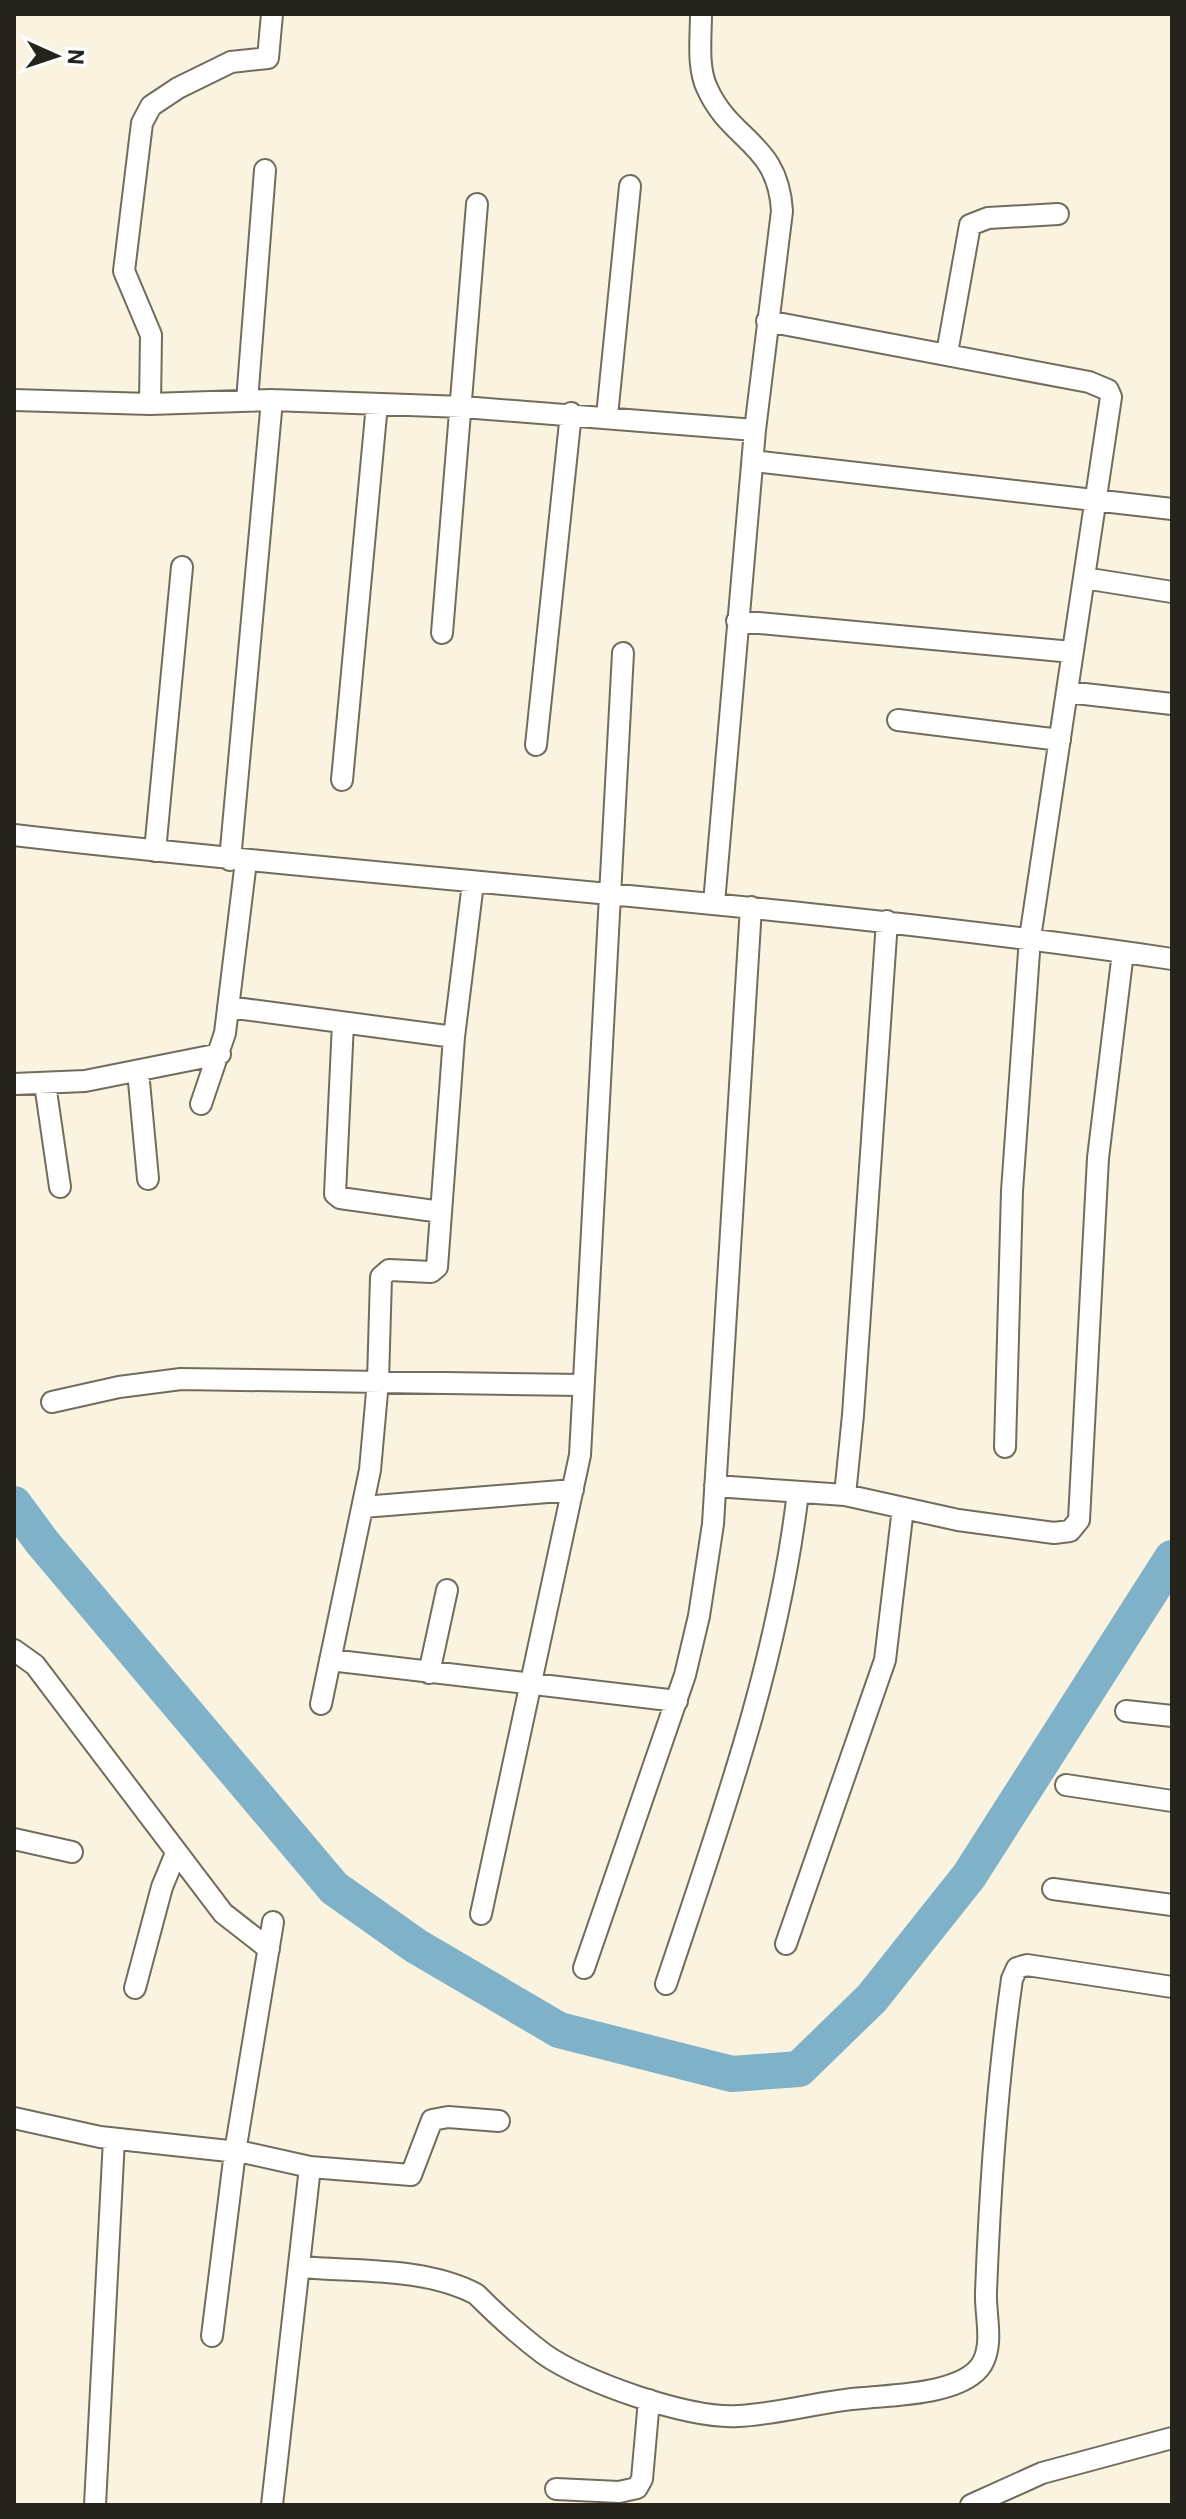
<svg xmlns="http://www.w3.org/2000/svg" width="1186" height="2519" viewBox="0 0 1186 2519" font-family="Roboto,sans-serif">
	<style>
		.lines { fill: none; stroke-linecap: round; stroke-linejoin: round }
		.river { stroke: #7fb2c8; stroke-width: 36 }
		.minor-casing { stroke: #726c5c; stroke-width: 24 }
		.minor { stroke: #fff; stroke-width: 20 }
	</style>
	<rect width="100%" height="100%" fill="#f9f3e0"/>
	<g class="lines">
		<!-- river -->
		<path class="river" d="M14,1504L42,1542L334,1888L416,1946L559,2030L732,2074L799,2069L872,1998L969,1876L1172,1558"/>
		<defs>
			<path id="minor" d="M701,14C701,37 697,67 707,88C731,142 778,142 782,211L755,430L714,903
				M767,321L1089,382L1108,390L1111,397L1030,938L1012,1191L1005,1447
				M947,353L970,225L988,218L1058,214
				M14,400L150,404L272,400L463,407L755,430
				M247,401L265,170
				M150,404L151,335L124,271L142,123L151,106L178,88L231,62L268,58L272,14
				M607,416L630,186
				M753,461L1172,509
				M1084,578L1172,592
				M737,621L1072,652
				M442,633L477,204
				M1067,692L1172,704
				M898,720L1060,740
				M536,745L571,413
				M342,780L377,404
				M14,835C400,880 788,902 1172,959
				M155,851L182,567
				M230,860L272,400
				M228,1007L454,1037
				M343,1023L335,1194L340,1198L441,1212
				M138,1071L148,1179
				M14,1084L85,1081L220,1054
				M45,1084L60,1187
				M201,1104L225,1033L246,861
				M52,1402L119,1387L181,1379L581,1385
				M715,1486L845,1495L958,1520L1054,1533L1070,1531L1079,1520L1098,1158L1123,952
				M845,1495L853,1415L887,921
				M363,1507L573,1490
				M14,1650L35,1665L223,1913L269,1949
				M330,1660L677,1701
				M429,1673L447,1590
				M321,1704L370,1470L378,1381L381,1277L389,1270L431,1272L437,1267L454,1037L473,883
				M1126,1711L1172,1716
				M1066,1785L1172,1801
				M14,1839L72,1852
				M1053,1889L1172,1905
				M481,1914L580,1455L623,653
				M786,1944L885,1660L903,1508
				M584,1968L685,1675L699,1616L713,1524L751,907
				M666,1984C720,1822 778,1663 798,1492
				M135,1988L162,1887L176,1853
				M14,2118L100,2137L247,2153L310,2167L272,2505
				M310,2167L411,2175L432,2120L448,2117L499,2121
				M301,2267C357,2272 425,2267 476,2294C497,2315 520,2336 544,2354C583,2382 689,2419 738,2416C780,2414 821,2401 863,2398C894,2395 964,2394 982,2364C994,2343 985,2315 986,2292C990,2187 997,2083 1012,1979L1017,1968L1027,1965L1172,1987
				M212,2336L235,2152L273,1922
				M556,2489L619,2492L637,2488L642,2479L649,2400
				M95,2505L114,2139
				M971,2505L1042,2473L1172,2438"/>
		</defs>
		<!-- minor casing -->
		<use href="#minor" class="minor-casing"/>
		<!-- minor -->
		<use href="#minor" class="minor"/>
	</g>
	<!-- border -->
	<rect width="1186" height="2519" fill="none" stroke="#25231c" stroke-width="32"/>
	<!-- north arrow -->
	<g transform="translate(56 56) rotate(93)" stroke="#ffffff" stroke-width="6" paint-order="stroke">
	<path d="M0-6L14 30L0 20L-14 30Z" fill="#25231c"/>
	<text y="-12" font-size="22" font-weight="bold" text-anchor="middle" fill="#25231c">N</text>
	</g>
</svg>
